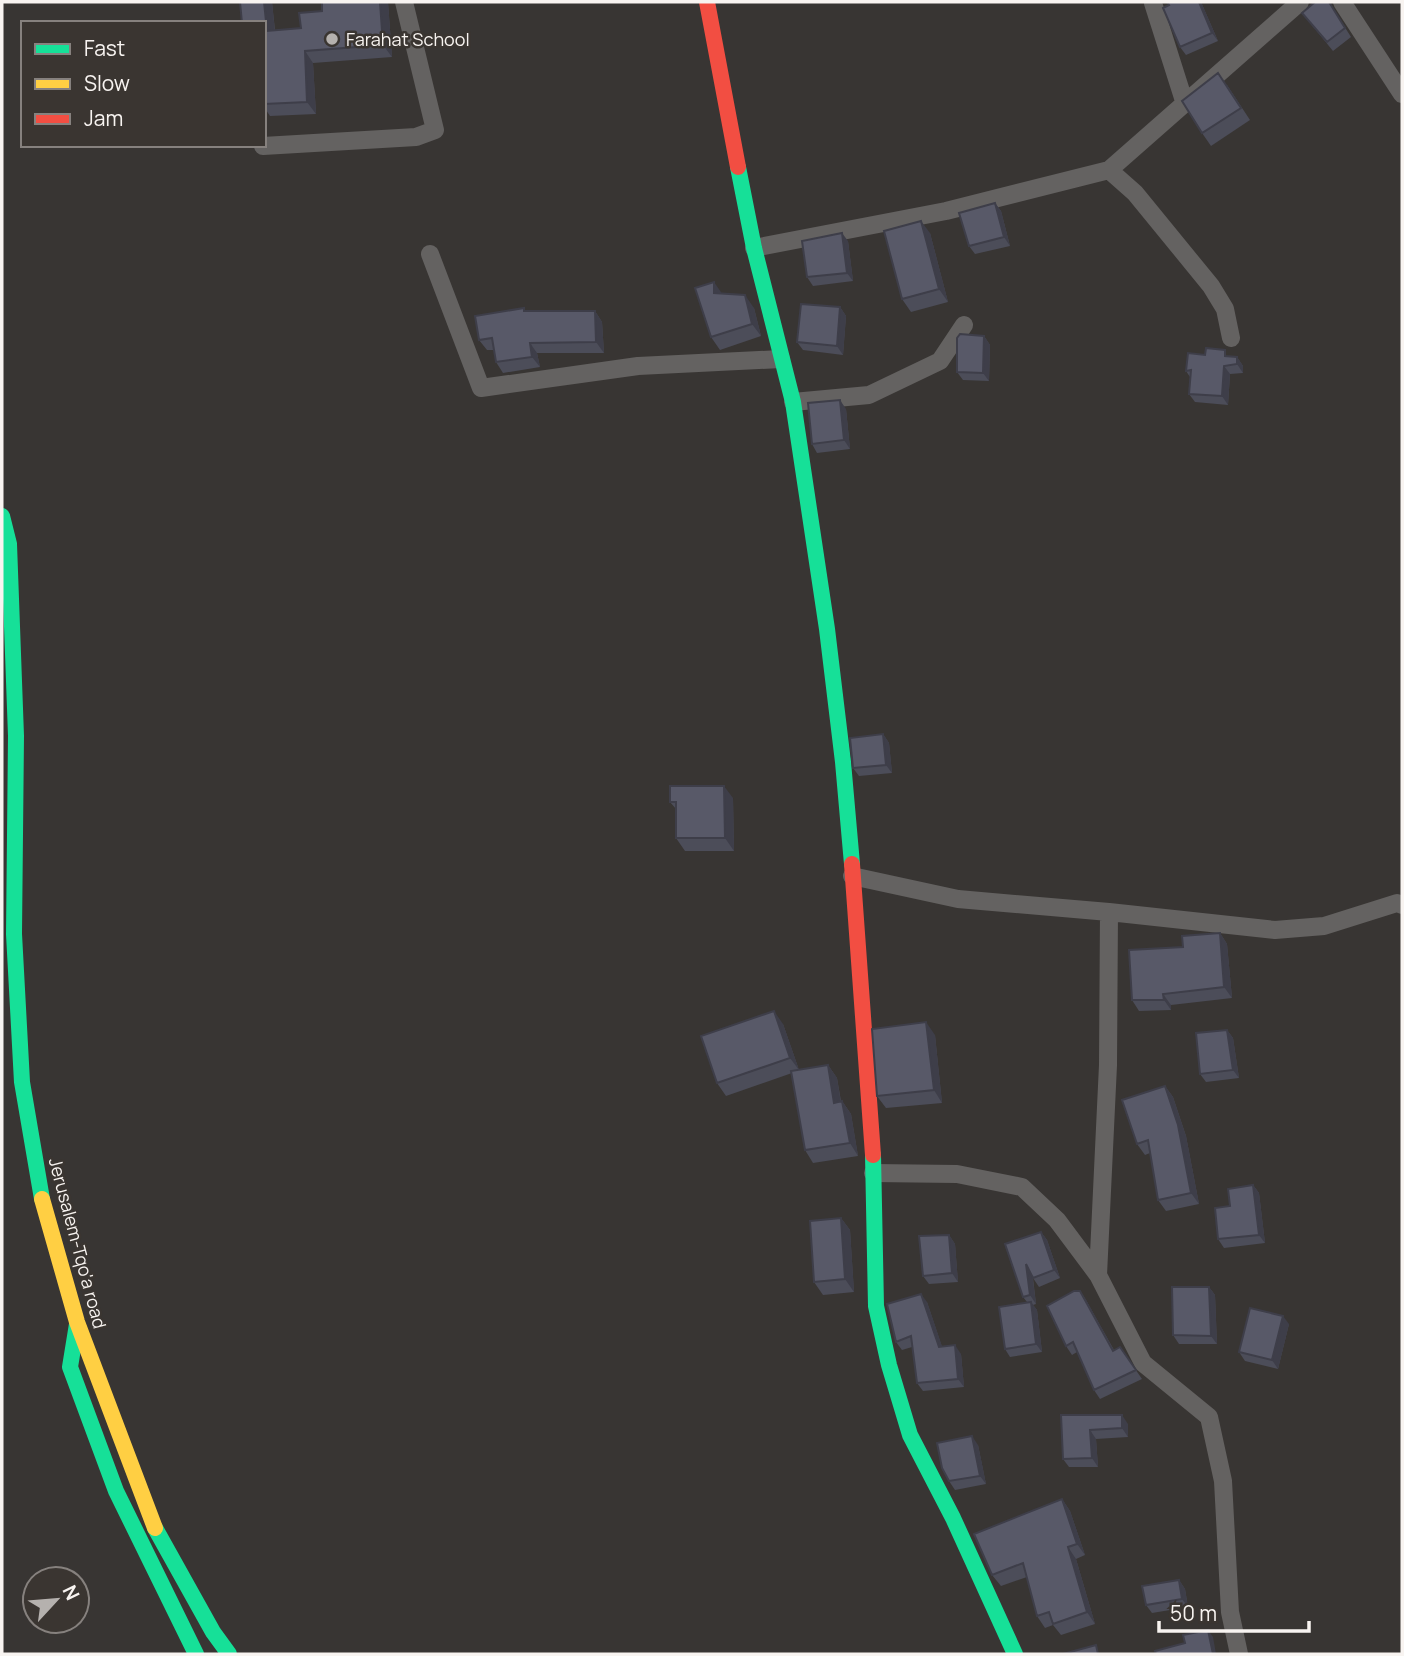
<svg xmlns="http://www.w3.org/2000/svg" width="1404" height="1656" viewBox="0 0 1404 1656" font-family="Manrope,sans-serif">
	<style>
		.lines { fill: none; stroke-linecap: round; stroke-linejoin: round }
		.street { stroke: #646261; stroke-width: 18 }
		.fast { stroke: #16e098; stroke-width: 16 }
		.slow { stroke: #ffcf43; stroke-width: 16 }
		.jam { stroke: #f24e42; stroke-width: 16 }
		.wall { fill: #4c4d59 }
		.shaded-wall { fill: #3e3e49 }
		.building { fill: #585968; stroke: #3e3e49; stroke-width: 2 }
		.poi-dot { fill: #b5b1ae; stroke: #3a3531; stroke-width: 2.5 }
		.labels { text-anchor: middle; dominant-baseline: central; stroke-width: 5; stroke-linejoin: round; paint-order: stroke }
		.poi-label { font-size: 18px; fill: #f8f4f1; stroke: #3a3531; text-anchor: start }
		.street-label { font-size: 18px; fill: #f8f4f1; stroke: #3a3531 }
	</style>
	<rect width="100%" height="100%" fill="#383533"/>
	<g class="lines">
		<!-- street -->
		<path class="street" d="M1342,2L1402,94
			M1153,3L1185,104
			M263,146L416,137L435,130L404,2
			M1109,170L1135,193L1211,286L1225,309L1231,338
			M754,248L946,211L1109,170L1300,2
			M430,254L481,388L638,366L781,359
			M793,402L869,395L940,361L964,325
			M852,876L958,899L1109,912L1275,930L1324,926L1397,903L1402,905
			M873,1173L957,1174L1022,1187L1057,1220L1098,1275L1143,1363L1209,1417L1223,1481L1230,1612L1239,1654
			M1098,1275L1108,1065L1109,912"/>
		<!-- fast -->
		<path class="fast" d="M738,167L754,248L793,402L827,629L843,762L852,864
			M2,516L9,544L16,736L14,934L22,1082L42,1199
			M873,1155L876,1306L889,1365L910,1435L953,1518L1015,1654
			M77,1324L70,1367L116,1491L196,1654
			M155,1528L213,1632L229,1654"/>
		<!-- slow -->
		<path class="slow" d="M42,1199L77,1322L155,1528"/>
		<!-- jam -->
		<path class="jam" d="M707,2L738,167
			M852,864L873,1155"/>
	</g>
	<!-- wall -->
	<path class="wall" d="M240,2H272L275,30L301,28L322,11V2H388L392,57L313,63L316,114L270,116L264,107V23Z
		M1201,2L1218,41L1186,55L1180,47Z
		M1329,2L1351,37L1333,51L1302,13Z
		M1227,85L1250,120L1211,146L1202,133Z
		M995,203L1001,211L1010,246L975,254L969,246Z
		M930,233L948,302L911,312L902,299Z
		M848,241L853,281L813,286L807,277Z
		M722,294L754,308L761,336L720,350L711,337Z
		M840,307L846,316L843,355L803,350L797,342Z
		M526,311H595L602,322L604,353H537L540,367L503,373L496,362L494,350H487L479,340Z
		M984,336L990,345L989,381L963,380L957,372Z
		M1230,357H1237L1243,366V373L1230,374L1228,405L1195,402L1189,394L1190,377L1186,371Z
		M846,409L850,449L817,453L812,444Z
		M883,734L889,743L892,773L859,776L853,768Z
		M733,798L734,851H685L676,838V809L670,802Z
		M1220,933L1227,944L1232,998L1171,1005V1010L1139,1011L1132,1000L1183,947Z
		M783,1024L799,1070L828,1065L837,1078L841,1101H842L851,1114L858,1156L813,1163L805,1150L792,1073L726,1096L717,1083Z
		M1227,1030L1233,1038L1239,1078L1206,1082L1200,1074Z
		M935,1035L942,1103L886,1108L877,1096Z
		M1165,1086L1173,1097L1186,1136L1199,1204L1166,1211L1158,1200L1150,1153L1145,1155L1137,1144Z
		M1253,1185L1259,1193L1265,1243L1224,1248L1218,1239Z
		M841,1218L850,1230L854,1292L823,1295L814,1282Z
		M1041,1232L1047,1240L1060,1278L1039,1287L1033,1278L1036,1304L1033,1305L1037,1310L1042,1352L1010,1357L1005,1349L1027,1302L1023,1297Z
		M949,1235L955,1244L958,1282L929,1284L923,1276Z
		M1209,1287L1215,1295L1217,1344H1179L1173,1335Z
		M1080,1291L1086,1300L1114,1350L1120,1347L1142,1379L1100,1399L1094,1390L1077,1352L1072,1355L1066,1346Z
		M927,1302L942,1347L961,1354L964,1387L923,1391L917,1383L912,1347L902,1350L896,1342Z
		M1289,1324L1278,1369L1245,1361L1239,1352Z
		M1061,1415L1128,1424V1437L1096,1439L1098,1467H1069L1063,1459Z
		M978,1445L986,1484L955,1490L949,1481Z
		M1062,1499L1070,1511L1085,1555L1076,1559L1095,1624L1061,1635L1053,1625L1045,1628L1037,1616L1027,1577L1001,1586L992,1575Z
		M1179,1580L1185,1589L1188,1607L1152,1613L1146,1605Z"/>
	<!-- shaded-wall -->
	<path class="shaded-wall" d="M264,2H272L276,43L267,31Z
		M380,2H388L392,57L383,45Z
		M1199,2H1201L1218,41L1212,33Z
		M305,51L313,63L316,114L307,102Z
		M995,203L1001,211L1010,246L1004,237Z
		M921,221L930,233L948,302L939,289Z
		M842,233L848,241L853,281L847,273Z
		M714,282L723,295L714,293Z
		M745,295L754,308L761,336L752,324Z
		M840,307L846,316L843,355L837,346Z
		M595,311L602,322L604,353L596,342Z
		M984,336L990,345L989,381L983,373Z
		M530,343L537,353L540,367L532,357Z
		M1237,357L1243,366V373L1237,364Z
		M1224,366L1230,374L1228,405L1222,396Z
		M840,400L846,409L850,449L844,440Z
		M883,734L889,743L892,773L886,765Z
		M724,786L733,798L734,851L725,838Z
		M1220,933L1227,944L1232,998L1224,987Z
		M1163,994L1171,1005V1010L1164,1000Z
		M774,1011L783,1024L799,1070L790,1058Z
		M926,1022L935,1035L942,1103L934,1090Z
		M1227,1030L1233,1038L1239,1078L1233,1070Z
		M828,1065L837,1078L843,1116L834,1103Z
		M1165,1086L1173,1097L1186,1136L1199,1204L1191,1193Z
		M842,1101L851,1114L858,1156L850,1143Z
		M1253,1185L1259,1193L1265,1243L1259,1235Z
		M841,1218L850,1230L854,1292L845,1279Z
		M1041,1232L1047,1240L1060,1278L1054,1270Z
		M949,1235L955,1244L958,1282L952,1273Z
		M1026,1264L1032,1273L1036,1304L1030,1295Z
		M1209,1287L1215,1295L1217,1344L1211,1336Z
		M1080,1291L1086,1300L1118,1359L1113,1351Z
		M921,1294L927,1302L945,1355L939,1347Z
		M1031,1302L1037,1310L1042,1352L1036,1344Z
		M1283,1316L1289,1324L1278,1369L1272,1360Z
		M955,1345L961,1354L964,1387L958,1379Z
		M1122,1415L1128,1424V1437L1122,1428Z
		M1090,1430L1096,1439L1098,1467L1092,1458Z
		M972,1436L978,1445L986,1484L980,1476Z
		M1062,1499L1070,1511L1085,1555L1077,1544Z
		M1068,1547L1076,1559L1095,1624L1087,1612Z
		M1179,1580L1185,1589L1188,1607L1182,1599Z
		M1208,1630L1213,1637L1216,1654H1213Z"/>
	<!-- building -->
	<path class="building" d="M240,2H264L267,31L301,28L299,13L322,11V2H380L383,45L305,51L307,102L264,104V23H242Z
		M1167,2H1199L1212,33L1180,47L1163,8L1169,5Z
		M1315,2H1329L1345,28L1327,42L1302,13Z
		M1218,73L1241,108L1202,133L1182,101Z
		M995,203L1004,237L969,246L959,213Z
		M921,221L939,289L902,299L884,231Z
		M842,233L847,273L807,277L802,241Z
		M714,282V293L745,295L752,324L711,337L695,288Z
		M801,304L840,307L837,346L797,342Z
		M524,308V311H595L596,342L530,343L532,357L496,362L492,338L479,340L475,316Z
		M960,334L984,336L983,373L957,372V338Z
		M1206,348L1225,350V356L1237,357V364L1224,366L1222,396L1189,394L1191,370L1186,371L1188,353L1205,355Z
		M840,400L844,440L812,444L808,403Z
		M883,734L886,765L853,768L850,738Z
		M670,786H724L725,838H676V802H670Z
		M1220,933L1224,987L1163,994L1164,1000H1132L1129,950L1183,947L1182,936Z
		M774,1011L790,1058L717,1083L701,1036Z
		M926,1022L934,1090L877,1096L872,1029Z
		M1227,1030L1233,1070L1200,1074L1196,1033Z
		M828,1065L834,1103L842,1101L850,1143L805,1150L791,1071Z
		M1165,1086L1178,1125L1191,1193L1158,1200L1148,1140L1137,1144L1122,1100Z
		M1253,1185L1259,1235L1218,1239L1215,1208L1230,1206L1228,1189Z
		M841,1218L845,1279L814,1282L810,1221Z
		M1041,1232L1054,1270L1033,1278L1026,1264L1030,1295L1023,1297L1005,1244Z
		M949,1235L952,1273L923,1276L919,1236Z
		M1172,1287H1209L1211,1336L1173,1335Z
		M1074,1291H1080L1113,1351L1120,1347L1136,1370L1094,1390L1073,1342L1066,1346L1047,1306Z
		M921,1294L939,1347L955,1345L958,1379L917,1383L911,1336L896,1342L887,1304Z
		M1031,1302L1036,1344L1005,1349L999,1307Z
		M1250,1308L1283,1316L1272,1360L1239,1352Z
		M1061,1415H1122V1428L1090,1430L1092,1458L1063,1459Z
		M972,1436L980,1476L949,1481L942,1468L937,1443Z
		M1062,1499L1077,1544L1068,1547L1087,1612L1053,1624L1049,1612L1037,1616L1023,1563L992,1575L974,1534Z
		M1179,1580L1182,1599L1146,1605L1142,1586Z
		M1208,1630L1213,1654H1156L1155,1651L1185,1643L1183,1635Z
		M1096,1645L1098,1654H1063Z"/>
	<!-- markers -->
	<circle class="poi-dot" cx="332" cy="39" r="7"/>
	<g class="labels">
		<!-- poi labels -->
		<g class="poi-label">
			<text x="346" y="39">Farahat School</text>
		</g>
		<!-- street labels -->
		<g class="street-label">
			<text transform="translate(78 1243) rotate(75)">Jerusalem-Tqo'a road</text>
		</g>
	</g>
	<!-- border -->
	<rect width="1404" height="1656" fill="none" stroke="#f8f4f1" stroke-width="7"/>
	<!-- legend -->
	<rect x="21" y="21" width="245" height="126" fill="#3a3531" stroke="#86817e" stroke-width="2"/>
	<rect x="35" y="44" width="35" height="10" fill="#16e098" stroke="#86817e" stroke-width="2"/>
	<text x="84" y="56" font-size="21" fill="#f8f4f1">Fast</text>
	<rect x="35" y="79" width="35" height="10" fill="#ffcf43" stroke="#86817e" stroke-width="2"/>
	<text x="84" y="91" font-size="21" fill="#f8f4f1">Slow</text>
	<rect x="35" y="114" width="35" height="10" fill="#f24e42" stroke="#86817e" stroke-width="2"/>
	<text x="84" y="126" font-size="21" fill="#f8f4f1">Jam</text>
	<!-- north arrow -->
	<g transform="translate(56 1600) rotate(64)"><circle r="33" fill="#3a3531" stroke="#86817e" stroke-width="2"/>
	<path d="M0-5L12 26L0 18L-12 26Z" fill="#b5b1ae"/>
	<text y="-10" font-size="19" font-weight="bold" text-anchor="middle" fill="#f8f4f1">N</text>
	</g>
	<!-- scale -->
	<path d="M1159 1621v10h150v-10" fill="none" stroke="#f8f4f1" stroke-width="3.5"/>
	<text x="1170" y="1621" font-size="21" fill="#f8f4f1" stroke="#3a3531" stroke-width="5" paint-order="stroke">50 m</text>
</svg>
